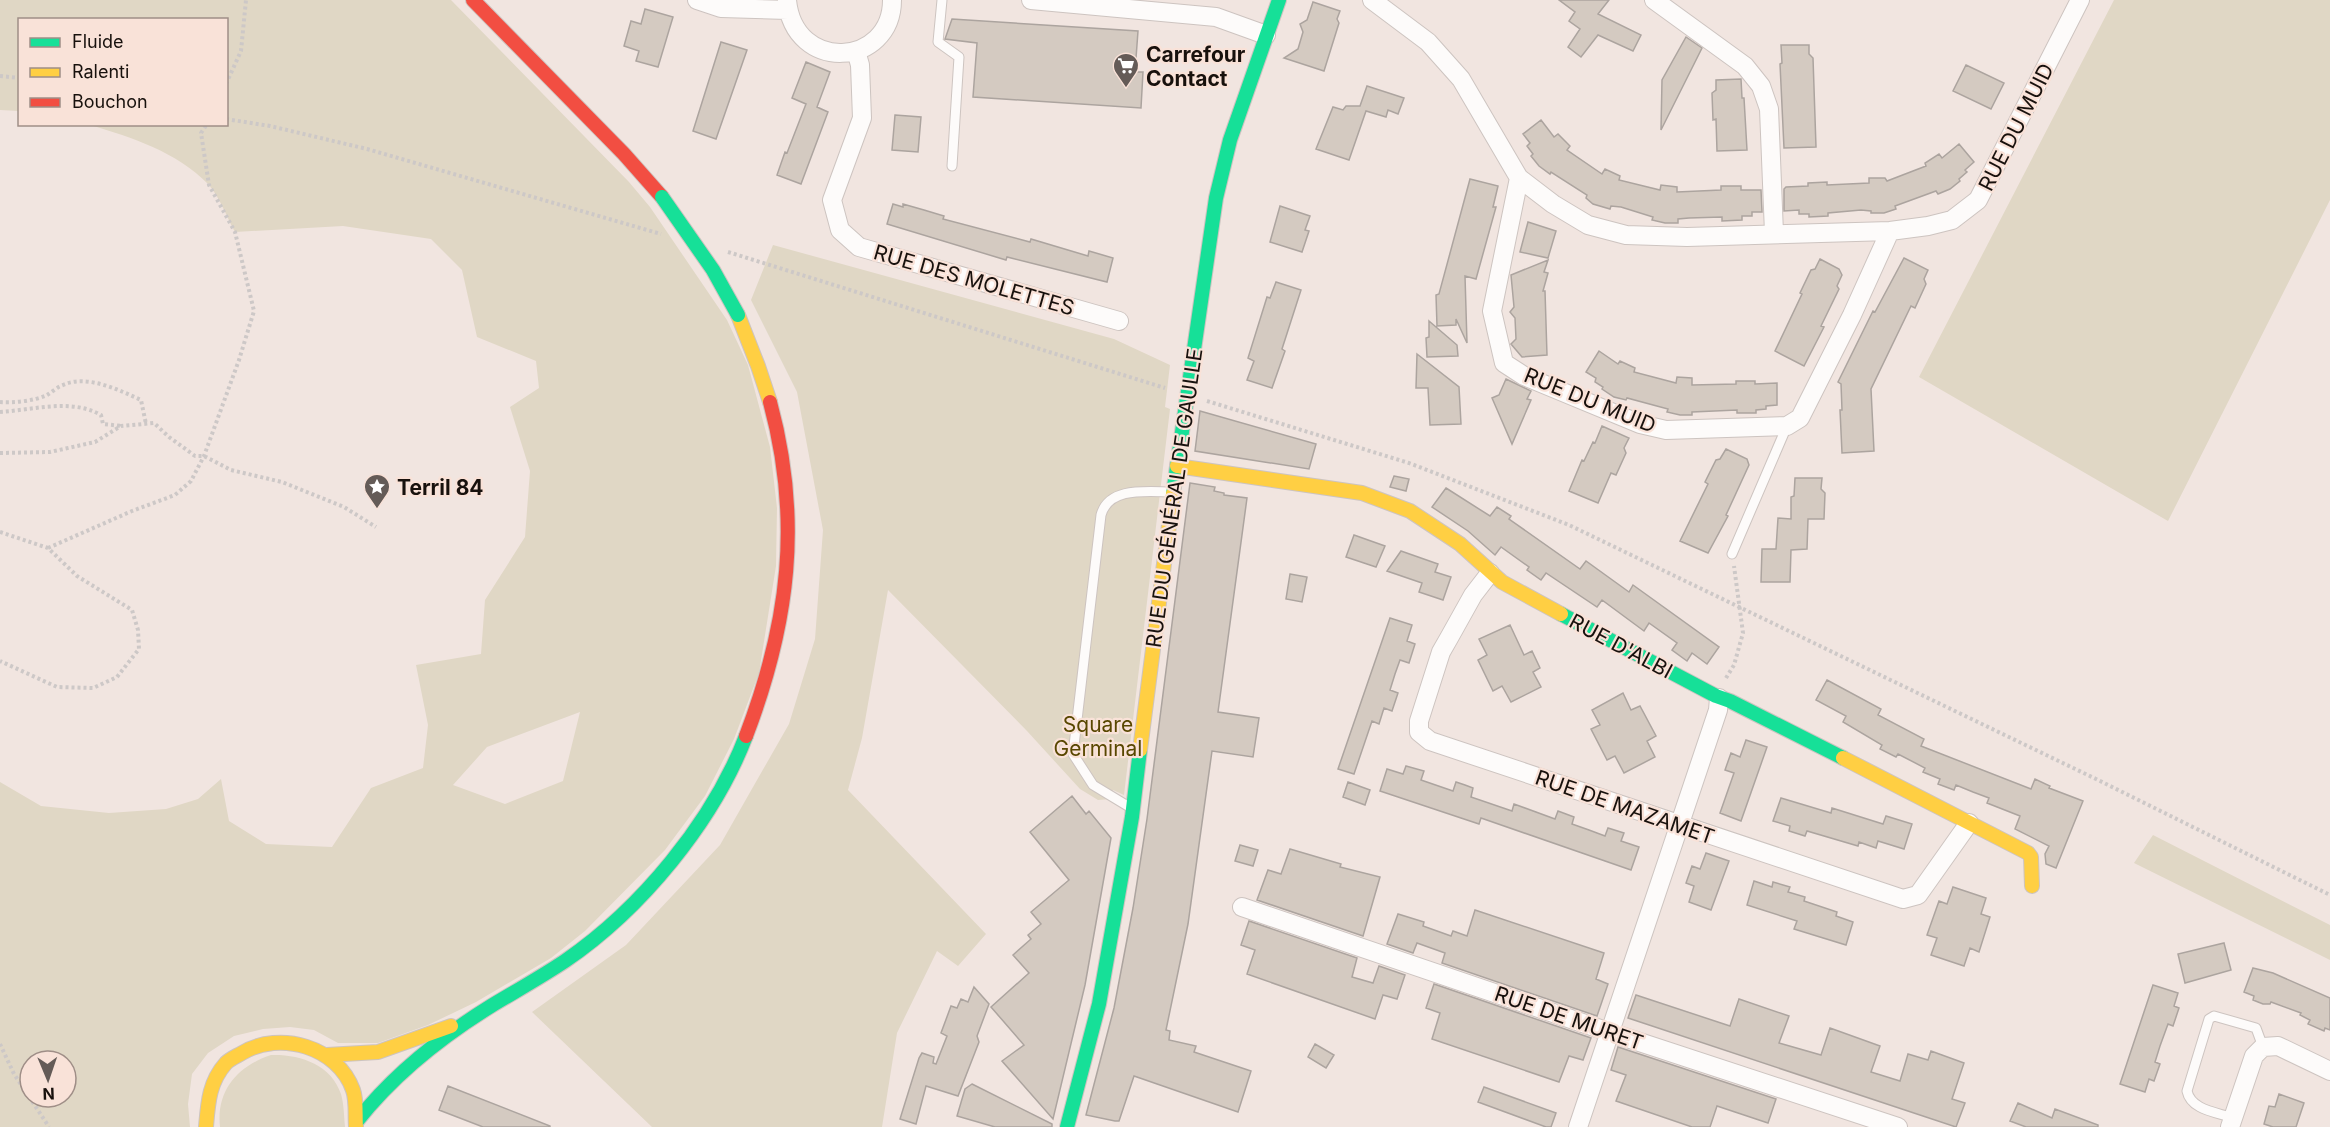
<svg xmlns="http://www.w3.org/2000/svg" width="2330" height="1127" viewBox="0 0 2330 1127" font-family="Inter,sans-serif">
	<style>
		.green { fill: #e0d7c5; fill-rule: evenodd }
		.building { fill: #d4cac1; stroke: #aca49f; stroke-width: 1.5 }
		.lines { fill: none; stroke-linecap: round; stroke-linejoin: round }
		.lane-casing { stroke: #cdc4c0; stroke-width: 11 }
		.street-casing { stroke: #cdc4c0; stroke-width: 20 }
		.fast-casing { stroke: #cdc4c0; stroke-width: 16 }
		.slow-casing { stroke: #cdc4c0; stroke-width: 16 }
		.jam-casing { stroke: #cdc4c0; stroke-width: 16 }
		.path { stroke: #cdc8c7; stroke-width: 4; stroke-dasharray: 3 3; stroke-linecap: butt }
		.lane { stroke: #fdfbfa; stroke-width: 9 }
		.street { stroke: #fdfbfa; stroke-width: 18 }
		.fast { stroke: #16e098; stroke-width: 14 }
		.slow { stroke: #ffcf43; stroke-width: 14 }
		.jam { stroke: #f24e42; stroke-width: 14 }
		.fast-bridge-casing { stroke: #cdc4c0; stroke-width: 16; stroke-linecap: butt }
		.fast-bridge { stroke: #16e098; stroke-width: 14 }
		.labels { text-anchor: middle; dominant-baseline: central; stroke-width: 4.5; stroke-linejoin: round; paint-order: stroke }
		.poi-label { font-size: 21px; font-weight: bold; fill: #18110d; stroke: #f9e2d8; text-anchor: start }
		.street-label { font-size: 21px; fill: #18110d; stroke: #f9e2d8 }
		.park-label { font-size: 21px; fill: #584700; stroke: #f9e2d8 }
	</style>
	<rect width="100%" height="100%" fill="#f1e5e0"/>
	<!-- green -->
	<path class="green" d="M0,0H451L629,182L650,207L727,320L748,365L770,447L777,508L776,566L759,673L734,739L705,796L665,850L585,931L551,958L476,1002L428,1025L378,1043H338L314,1030L290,1027L263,1029L234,1036L208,1053L192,1074L188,1104L190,1127H0V782L41,806L109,813L166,809L198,799L221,779L229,821L266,844L332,847L371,788L423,768L428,725L416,665L481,654L485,600L525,537L530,471L510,407L539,388L536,361L477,337L462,270L431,239L343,226L235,232C227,218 220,197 208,184C177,152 131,137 90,125L226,124V20H20L19,111L0,110ZM580,712L563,781L505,804L453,785L487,747ZM30,1061H66V1097H30Z
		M2114,0H2330V200L2168,521L1919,377Z
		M773,245L1114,339L1170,365L1165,407L1170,409L1124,795L1113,790L1112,799L1098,800L1080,789L1027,731L888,590L862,738L848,790L986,934L958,966L937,951L897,1033L882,1127H652L532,1012L626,945L720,845L789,724L815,639L823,530L797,392L751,300Z
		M2153,835L2330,925V960L2134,863Z
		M271,1055C299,1054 331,1064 341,1094C344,1104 344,1117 345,1127H220C216,1090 238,1066 271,1055Z"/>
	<!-- building -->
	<path class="building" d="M1559,0H1609L1598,14L1641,35L1633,51L1598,35L1581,57L1568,47L1580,29L1569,21L1575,12Z
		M1313,2L1340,11L1337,19L1339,23L1324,71L1284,58L1298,49L1303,32L1300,24L1307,20Z
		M645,9L673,17L658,67L636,61L639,51L624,46L631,21L641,24Z
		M952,19L1138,31L1135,72H1143L1141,108L973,97L977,43L945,39Z
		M1686,37L1702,48L1661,130L1662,80Z
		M721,42L747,50L716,139L693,131Z
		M1781,45H1809V54L1813,58L1816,147L1784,148L1780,64L1782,63Z
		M806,62L830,72L817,107L828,112L801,184L777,175L785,152L787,153L806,104L792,98Z
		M1966,65L2004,83L1991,109L1953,91Z
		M1741,79L1742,98H1744L1747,150L1717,151L1716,119L1713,120L1712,93L1716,90V80Z
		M1367,86L1404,98L1398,114L1388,110L1386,117L1366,111L1349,160L1316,149L1333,107L1343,110L1346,106H1360Z
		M895,115L921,117L918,152L892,150Z
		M1541,120L1554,137L1558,134L1570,146L1567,150L1602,174L1605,169L1620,176L1619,180L1660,190L1661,185L1677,187V192L1721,190V186H1741V190H1761L1762,212H1752V216H1742V220L1722,221V217L1689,218L1678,219V223H1665L1652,220L1653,217L1621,207L1611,206L1610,209L1593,204L1586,198L1587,195L1551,172L1550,174L1539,166L1531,156L1533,154L1527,146L1530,143L1523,134Z
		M1959,144L1974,162L1965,170L1967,172L1959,179L1960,181L1950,189L1938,194L1936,191L1895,206L1896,209L1884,213H1871V211L1861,210L1828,213V216L1809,217V214H1799V210L1784,211V189L1786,187L1808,186V183L1827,182V185L1869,183V178H1885L1887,181L1926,166L1925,163L1939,154L1942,158Z
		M1470,179L1498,186L1493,207H1496L1476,279L1465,276L1467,343L1456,319V325L1437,326L1436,295L1439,294Z
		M893,204L903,207V204L924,210L944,216L943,219L1030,242L1031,239L1088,256L1089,251L1113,258L1107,282L1007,257L1006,260L887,224Z
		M1280,206L1310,216L1305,230L1309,231L1302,252L1270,242Z
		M1528,222L1556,231L1548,258L1520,252Z
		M1904,258L1928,270L1924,279L1926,284L1915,308L1911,306L1871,389L1874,451L1842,453L1840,410H1842L1841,384L1838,382L1873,311L1875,312Z
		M1820,259L1839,269L1842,275L1837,286L1839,289L1821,326L1824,327L1804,366L1775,351L1802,294L1800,293L1811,270L1815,269Z
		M1548,260L1544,272L1548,273L1543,291H1545L1547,355L1522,357L1511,344L1516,339L1515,318L1510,312L1514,307L1511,275Z
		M1276,282L1301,290L1282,349L1285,351L1272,388L1247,380L1254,361L1248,358L1267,297L1270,298Z
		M1429,321L1457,345L1458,356L1427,357L1426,338L1429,337Z
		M1599,351L1618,364L1620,361L1635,368L1634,372L1676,383L1677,377L1692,378V385L1736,384V381H1755V384L1777,383V405L1766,406V409L1756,410V413H1737V410L1692,412V415H1680L1667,412L1668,409L1627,398L1626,400L1614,397L1602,389L1603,387L1595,382L1596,378L1586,372Z
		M1417,354L1459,387L1461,424L1430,425L1428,388H1416Z
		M1506,379L1531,391L1527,399L1531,400L1512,444L1492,398L1499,395Z
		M1200,411L1316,444L1309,469L1195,451Z
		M1602,426L1629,438L1624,448L1626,453L1616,475L1611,473L1598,503L1569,491L1582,460L1584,461L1593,442L1595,443Z
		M1726,449L1747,459L1749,465L1726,515L1728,516L1708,553L1680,541L1708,484L1705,482L1716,460L1720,459Z
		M1394,476L1409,479L1406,491L1390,487Z
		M1795,478H1822L1821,489L1825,493L1824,519H1808L1807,549L1791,550L1790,582H1761L1762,549H1776L1778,518L1791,519V497L1794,496Z
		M1190,483L1215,487L1214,491L1224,493V495L1247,498L1218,712L1259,718L1253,757L1212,751L1188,924L1166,1030L1170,1031L1169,1040L1196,1046L1194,1052L1251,1071L1238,1112L1134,1076L1119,1121H1115L1086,1115L1114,1008L1133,908L1147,819Z
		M1446,488L1490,516L1497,507L1511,516L1509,519L1580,569L1586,561L1629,592L1633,585L1719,647L1707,664L1692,653L1687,661L1672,650L1677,643L1649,623L1644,631L1602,600L1597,607L1546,573L1541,580L1527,570L1529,567L1501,547L1495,555L1468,531L1432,507Z
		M1354,535L1385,546L1376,567L1346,557Z
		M1401,551L1438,564L1435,572L1451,577L1443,600L1419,592L1422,583L1387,571Z
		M1290,574L1307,577L1302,602L1286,599Z
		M1390,618L1412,625L1407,641L1415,644L1409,663L1400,660L1395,674L1390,690L1398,693L1392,711L1384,708L1379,724L1372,721L1354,774L1338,769Z
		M1510,625L1524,655L1532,651L1540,668L1533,672L1541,687L1511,702L1502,686L1493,691L1478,660L1487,655L1479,639Z
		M1827,680L1881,709L1878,715L1924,739L1921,746L2031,789L2035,779L2050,786L2049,788L2083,801L2056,868L2046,864L2045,854L2049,846L2015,829L2020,816L1987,803L1989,798L1973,792L1956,785L1954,790L1938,784L1940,779L1923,772L1925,768L1898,754L1896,757L1880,749L1882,745L1843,722L1846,716L1816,700Z
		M1623,693L1631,710L1640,706L1656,736L1647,741L1655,757L1624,773L1615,756L1607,760L1591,729L1600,725L1592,710Z
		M1746,740L1767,747L1741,821L1720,813L1734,773L1725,770L1731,753L1740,757Z
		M1406,766L1424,771L1421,780L1453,791L1456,782L1465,785L1473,788L1471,797L1512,811L1514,804L1555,819L1558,811L1574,817L1572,824L1589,830L1605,836L1608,828L1624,833L1621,841L1639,847L1631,870L1481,818L1479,824L1380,791L1387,769L1403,774Z
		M1348,782L1370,790L1365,805L1343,797Z
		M1072,796L1086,814L1089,811L1111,838L1085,985L1053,1119L1002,1061L1024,1045L991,1007L1029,973L1013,955L1031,939L1028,935L1041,924L1031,912L1069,880L1030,832Z
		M1781,798L1831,813L1832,808L1883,824L1886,816L1912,824L1904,849L1878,841L1876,848L1859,842L1858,846L1807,831L1805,836L1789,831L1790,826L1773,821Z
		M1240,845L1258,850L1253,866L1235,861Z
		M1290,849L1341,864L1340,867L1380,877L1363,936L1257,900L1268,870L1281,874Z
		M1706,853L1729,861L1711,910L1689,902L1694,886L1686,883L1692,866L1700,869Z
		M1754,881L1772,887L1773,882L1790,887L1788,892L1805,897L1804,901L1837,912L1836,916L1853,922L1846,945L1794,929L1797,921L1747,905Z
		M1953,887L1986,898L1981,914L1990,917L1979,952L1970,948L1964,966L1931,955L1937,938L1927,935L1939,901L1947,904Z
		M1475,910L1604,953L1596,979L1608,984L1597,1016L1442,963L1445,953L1417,943L1413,953L1387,944L1398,914L1424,922L1423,926L1451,936L1453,931L1467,936Z
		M1249,921L1357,958L1352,977L1373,983L1379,966L1405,975L1397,999L1383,995L1375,1019L1247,974L1255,950L1241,945Z
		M2224,943L2231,970L2185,983L2178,954Z
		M2253,968L2273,973L2330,998V1030L2325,1028L2324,1031L2308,1024L2310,1020L2300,1015L2301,1013L2271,1002L2270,1004H2263L2253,1000L2254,996L2244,992Z
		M1434,984L1591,1038L1583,1060L1569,1056L1559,1082L1432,1039L1440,1013L1426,1008Z
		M2153,985L2178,993L2174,1006L2179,1008L2173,1026L2168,1024L2160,1046L2155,1062L2160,1064L2154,1081L2149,1079L2145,1092L2120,1084Z
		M974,987L989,1004L977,1036L979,1042L958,1096L926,1086L916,1124L900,1119L919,1058L922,1053L934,1057L933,1063L936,1064L947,1036L941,1033L951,1006L957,1008L961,999L968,1002Z
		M1636,995L1730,1026L1739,999L1789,1016L1779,1043L1821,1055L1830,1028L1880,1046L1871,1072L1900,1081L1908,1054L1928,1060L1931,1051L1964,1063L1952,1099L1965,1103L1956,1127L1628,1018Z
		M1315,1044L1334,1055L1326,1068L1308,1057Z
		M1618,1047L1776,1099L1768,1123L1717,1106L1710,1127H1692L1616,1101L1626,1075L1611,1070Z
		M972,1084L1052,1124V1127H995L957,1116L965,1089Z
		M448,1086L550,1126V1127H483L439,1110Z
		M1484,1087L1556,1113L1551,1127H1546L1478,1102Z
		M2279,1094L2304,1103L2296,1127H2273L2264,1124L2269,1106L2275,1107Z
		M2018,1103L2052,1118L2055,1109L2098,1125V1127H2026L2010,1121Z"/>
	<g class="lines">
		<defs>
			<path id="lane" d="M942,0L938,42L959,57L952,166
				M1732,554L1787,426
				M1131,808L1093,785L1073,754L1101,515C1109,486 1148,492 1172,492
				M2233,1118C2216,1112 2191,1110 2187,1091L2209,1019L2214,1016L2256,1028L2263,1047"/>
			<path id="street" d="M697,0L721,8L788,10
				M787,0C794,74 892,67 892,0
				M1031,0L1216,17L1266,35
				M1372,0L1428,42L1461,79L1519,178L1553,204L1588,225L1626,235L1687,237L1890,231L1928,226L1952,220L1978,200L2080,0
				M1654,0L1745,66L1761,86L1769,109L1774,233
				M856,51L860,65L862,118L832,200L840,230L859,247L1119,321
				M1519,178L1492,311L1504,363L1524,376L1640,424L1666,430L1787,426L1800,418L1852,315L1890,231
				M1490,573L1473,595L1449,638L1441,652L1419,721V732L1430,741L1903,899L1918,895L1969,823
				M1242,907L1609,1032L1898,1127
				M1578,1127L1718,710L1719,698
				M2230,1127L2254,1056L2263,1047L2278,1046L2330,1071"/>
			<path id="fast" d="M1173,494L1216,198L1230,140L1279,0
				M1561,614L1716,696L1730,701L1843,758
				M357,1121C394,1074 441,1037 491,1006C516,991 541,977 565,961C641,909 713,822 746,736
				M1067,1127L1099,1004L1132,817L1140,750"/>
			<path id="slow" d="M738,315L758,366L770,402
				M1177,466L1362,493L1410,511L1460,544L1502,582L1561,614
				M1140,750L1173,494
				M1843,758L2028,853L2031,857L2032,886
				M327,1055L378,1052L451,1026
				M206,1127C208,1103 209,1082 226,1063C230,1059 237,1056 242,1053C280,1030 338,1047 353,1090C357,1101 355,1116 356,1127"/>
			<path id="jam" d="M473,0L624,154L662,197
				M746,736C789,623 802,520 770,402"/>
		</defs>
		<!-- lane casing -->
		<use href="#lane" class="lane-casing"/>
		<!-- street casing -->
		<use href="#street" class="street-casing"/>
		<!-- fast casing -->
		<use href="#fast" class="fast-casing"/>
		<!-- slow casing -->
		<use href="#slow" class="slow-casing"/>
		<!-- jam casing -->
		<use href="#jam" class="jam-casing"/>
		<!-- path -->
		<path class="path" d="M0,76L20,78
			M226,84L241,51L246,0
			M226,119L270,126L367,149L661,234
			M728,252L1165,388
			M1207,401L1409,463L1569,525L2096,779L2330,895
			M0,402C14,403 34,401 47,395C52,392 57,387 63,385C87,374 119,390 141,400L146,424
			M0,412C33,410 71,398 101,415L103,424L122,426
			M0,453L50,452L95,442L121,426L154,423L169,437L195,456H204L231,470L282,482L344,507L376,527
			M0,532L48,548L77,576L132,610L138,630L139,649L117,677L93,688L57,687L0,661
			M48,548L132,511L175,495L191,481L204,456L239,360L254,311L235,232L209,185L201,133L207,124
			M1726,678L1734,665L1743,633L1734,566
			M0,1044L14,1074L49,1127"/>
		<!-- lane -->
		<use href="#lane" class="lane"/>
		<!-- street -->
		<use href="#street" class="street"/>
		<!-- fast -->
		<use href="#fast" class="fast"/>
		<!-- slow -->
		<use href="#slow" class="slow"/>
		<!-- jam -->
		<use href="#jam" class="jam"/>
		<defs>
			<path id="fast-bridge" d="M662,197L713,270L738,315"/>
		</defs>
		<!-- fast-bridge casing -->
		<use href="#fast-bridge" class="fast-bridge-casing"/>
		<!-- fast-bridge -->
		<use href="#fast-bridge" class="fast-bridge"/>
	</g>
	<!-- icons -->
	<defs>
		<symbol id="supermarket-pin" viewBox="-11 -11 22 30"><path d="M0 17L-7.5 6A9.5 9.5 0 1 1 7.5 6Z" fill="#645b57" stroke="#f9e2d8"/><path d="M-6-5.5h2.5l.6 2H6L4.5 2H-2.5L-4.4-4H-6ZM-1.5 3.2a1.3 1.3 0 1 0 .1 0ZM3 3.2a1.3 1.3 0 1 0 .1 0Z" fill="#fff"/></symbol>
		<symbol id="sight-pin" viewBox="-11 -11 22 30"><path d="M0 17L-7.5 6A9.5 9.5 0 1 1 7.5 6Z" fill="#645b57" stroke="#f9e2d8"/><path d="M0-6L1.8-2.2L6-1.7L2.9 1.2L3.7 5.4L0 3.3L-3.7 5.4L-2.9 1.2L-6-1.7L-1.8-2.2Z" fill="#fff"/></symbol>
	</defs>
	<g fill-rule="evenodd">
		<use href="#supermarket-pin" x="1111" y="51" width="30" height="40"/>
		<use href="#sight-pin" x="362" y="472" width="30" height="40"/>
	</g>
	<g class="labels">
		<!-- poi labels -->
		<g class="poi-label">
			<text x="1146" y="54">Carrefour<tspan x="1146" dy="24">Contact</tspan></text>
			<text x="397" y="487">Terril 84</text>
		</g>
		<!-- street labels -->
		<g class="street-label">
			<text transform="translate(2016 127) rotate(-63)">RUE DU MUID</text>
			<text transform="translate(974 280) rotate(16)">RUE DES MOLETTES</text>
			<text transform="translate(1590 400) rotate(22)">RUE DU MUID</text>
			<text transform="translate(1174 498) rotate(-82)">RUE DU GÉNÉRAL DE GAULLE</text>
			<text transform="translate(1621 646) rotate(28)">RUE D'ALBI</text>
			<text transform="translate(1625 807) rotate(19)">RUE DE MAZAMET</text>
			<text transform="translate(1569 1018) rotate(19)">RUE DE MURET</text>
		</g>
		<!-- park labels -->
		<g class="park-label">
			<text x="1098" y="724">Square<tspan x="1098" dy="24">Germinal</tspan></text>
		</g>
	</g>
	<!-- legend -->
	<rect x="18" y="18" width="210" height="108" fill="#f9e2d8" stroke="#9f8e87" stroke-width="1.5"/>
	<rect x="30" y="38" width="30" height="9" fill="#16e098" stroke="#9f8e87" stroke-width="1.5"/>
	<text x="72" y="48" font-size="18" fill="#18110d">Fluide</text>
	<rect x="30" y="68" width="30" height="9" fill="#ffcf43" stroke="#9f8e87" stroke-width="1.5"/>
	<text x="72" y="78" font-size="18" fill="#18110d">Ralenti</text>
	<rect x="30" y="98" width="30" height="9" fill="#f24e42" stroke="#9f8e87" stroke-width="1.5"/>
	<text x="72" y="108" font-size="18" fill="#18110d">Bouchon</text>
	<!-- north arrow -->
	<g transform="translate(48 1079) rotate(178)"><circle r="28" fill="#f9e2d8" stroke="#9f8e87" stroke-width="1.5"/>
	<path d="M0-4.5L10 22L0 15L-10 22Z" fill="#645b57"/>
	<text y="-9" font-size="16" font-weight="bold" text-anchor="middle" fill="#18110d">N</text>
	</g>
</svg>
